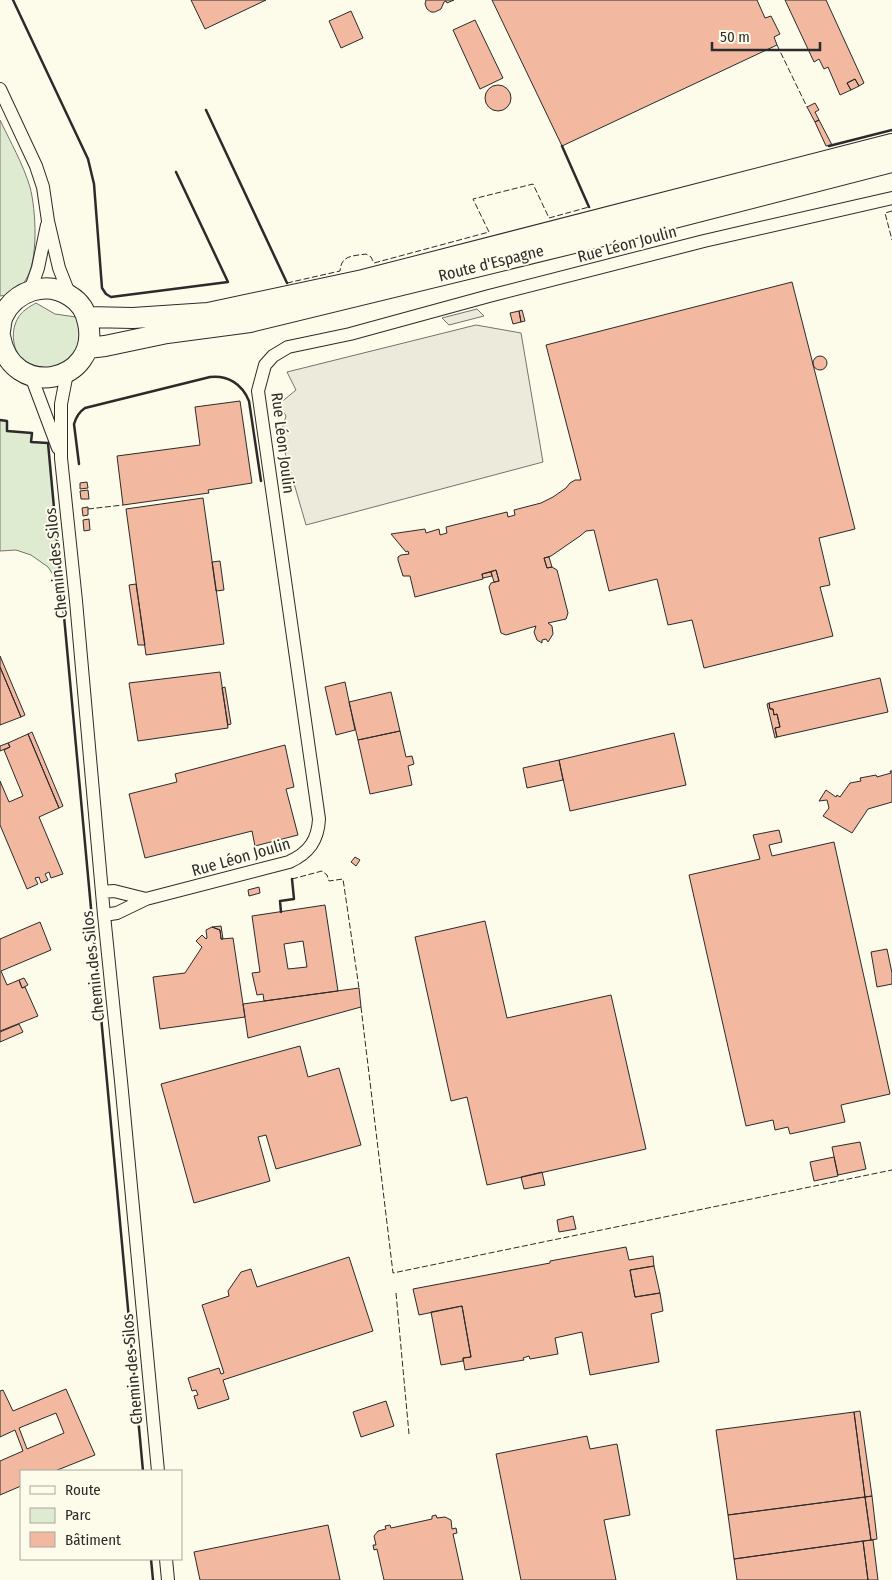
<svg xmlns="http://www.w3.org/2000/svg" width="892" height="1580" viewBox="0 0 892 1580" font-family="'Fira Sans Condensed',sans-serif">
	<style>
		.green { fill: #deebd1; stroke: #74746e }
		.parking { fill: #eceadb; stroke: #74746e }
		.building { fill: #f2b8a0; stroke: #2b2b2b; fill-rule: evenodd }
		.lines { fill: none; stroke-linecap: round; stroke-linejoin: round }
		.minor-casing { stroke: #2b2b2b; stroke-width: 14 }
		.primary-casing { stroke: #2b2b2b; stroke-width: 22 }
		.minor { stroke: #fdfbea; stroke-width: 12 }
		.primary { stroke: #fdfbea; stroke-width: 20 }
		.fence { stroke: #2b2b2b; stroke-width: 1; stroke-dasharray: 6 2.5; stroke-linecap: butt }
		.wall { stroke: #2b2b2b; stroke-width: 2.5 }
		.labels { text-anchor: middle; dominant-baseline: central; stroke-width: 4; stroke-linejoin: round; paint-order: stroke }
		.street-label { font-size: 16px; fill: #2b2b2b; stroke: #fdfbea }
	</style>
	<rect width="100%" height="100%" fill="#fdfbea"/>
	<!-- green -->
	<path class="green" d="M0,120C10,141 23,164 30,187C36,210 39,261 25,281C20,290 10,295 0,296Z
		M36,303L55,314L76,317C82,331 82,336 76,350C72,359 68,361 60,365C53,369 50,369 42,367C38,367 33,367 30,365C13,357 9,333 18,318C22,311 29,307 36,303Z
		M0,420L7,421V431L32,433L31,442L48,443L62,588L48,567L31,555L16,550L0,551Z"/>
	<!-- parking -->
	<path class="parking" d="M477,309L484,316L449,325L442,318Z
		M476,325L521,333L543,462L306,525L280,435L286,416L279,404L296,390L287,372Z"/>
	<!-- building -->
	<path class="building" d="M191,0H266L205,29Z
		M426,0H454L447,3L446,1L444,2L441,9L435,12H431L427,9L425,4Z
		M492,0H757L765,18L771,16L780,34L774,37L777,45L562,146Z
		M785,0H826L864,83L859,86L855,79L847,83L851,90L840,95L828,67L824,69L819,59L814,62Z
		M351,11L363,38L341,48L329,21Z
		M475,20L503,78L480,89L453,30Z
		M855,79L859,86L851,90L847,83Z
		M485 98a13 13 0 1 1 26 0a13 13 0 1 1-26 0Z
		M815,103L819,110L815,112L819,120L815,122L807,107Z
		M819,120L832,145L826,146L815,122Z
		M792,282L855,529L819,538L830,585L820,587L833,636L704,668L692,620L668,625L657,579L609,591L594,530L586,531L580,536L551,556L544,558L547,568L552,567L557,570L568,613L566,619L548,623L552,626L553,634L548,642L546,639L542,640V643L537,640L534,632L536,626L506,635L501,633L489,587L491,583L499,581L496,570L482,574L483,579L415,597L410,576H403L398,560V557L401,555L409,554L408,551L406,552L391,534L425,529L426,533L439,529L440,535L447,533L446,527L507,512L508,517L515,515L514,510L541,503L553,497L566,488L570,483L575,480H581L546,345Z
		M522,310L525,321L521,322L519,311Z
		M519,311L521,322L513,324L510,313Z
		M813 363a7 7 0 1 1 14 0a7 7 0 1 1-14 0Z
		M240,401L252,483L208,490L209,493L123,505L117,456L200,445L195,407Z
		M87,482L88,488L80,489V483Z
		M88,490L89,499H81L80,491Z
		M203,498L224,644L146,655L126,509Z
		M88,507V515L83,516L82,508Z
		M89,519L90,530L84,531L83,520Z
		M549,557L552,567L547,568L544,558Z
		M220,561L224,590L216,591L212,562Z
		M496,570L499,581L494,582L491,572Z
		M491,572L492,576L483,578L482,574Z
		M136,584L145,645H138L129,585Z
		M0,656L25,715L21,717L0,667Z
		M0,667L21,717L0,725Z
		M220,672L228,728L138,741L129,683Z
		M880,678L888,712L777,737L775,728L780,727L777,714L774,715L773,709H770L769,703Z
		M345,682L355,730L336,735L325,687Z
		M225,687L231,724L228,725L222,688Z
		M391,692L400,731L358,740L349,702Z
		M769,703L770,709H773L774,715L777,714L780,727L775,728L777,737L775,738L767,704Z
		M400,731L406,757L412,756L414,764L408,766L412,785L370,794L358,740Z
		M32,732L63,806L59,808L28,734Z
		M674,733L686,785L570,811L559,760Z
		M28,734L59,808L39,817L63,874L51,878L49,872L45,874L48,880L41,883L39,877L35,878L38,884L27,889L0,825V781L9,802L23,796L4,750L10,747L8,743Z
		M8,743L10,747L0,751V746Z
		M285,745L294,787L286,789L298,835L255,846L252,831L145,858L129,794L177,782L175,774Z
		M559,760L563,780L527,788L523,768Z
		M890,771H892V802L868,809L852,833L823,816L829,808L827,800L819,801L826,790L836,797L837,795L840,797L850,783L861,781L860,778L876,775L877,777L891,773Z
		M779,830L782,842L769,845L772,856L834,842L890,1094L841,1105L845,1122L790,1134L788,1127L775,1130L773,1120L746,1126L689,875L760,859L753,835Z
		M355,857L360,860L356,866L351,862Z
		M259,887L260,893L249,896L248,890Z
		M325,905L338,991L264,1001L263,994L257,995L252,973L260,972L252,916ZM303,941L307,967L288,969L284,944Z
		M485,921L507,1018L611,995L646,1149L487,1185L467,1097L451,1101L415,937Z
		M40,922L51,950L1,971L7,985L19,980L22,988L25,987L38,1016L0,1031V939Z
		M221,926L223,939H221L220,930L212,927Z
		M212,927L220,930L221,939L233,938L245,1017L160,1029L153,977L185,973L202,947L196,941L202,935L206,939L207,938L206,930Z
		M887,949L892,973V984L877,987L871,952Z
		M24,978L28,985L22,988L19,980Z
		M359,988L361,1007L248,1038L243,1004Z
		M19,1024L23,1032L0,1042V1032Z
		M300,1046L308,1077L339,1068L361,1145L276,1169L266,1135L258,1137L270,1181L194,1203L161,1084Z
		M860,1142L866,1169L838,1175L832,1147Z
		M834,1157L838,1176L814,1181L810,1162Z
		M542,1172L545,1185L524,1189L521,1177Z
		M573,1216L576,1229L559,1232L557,1220Z
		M626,1247L629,1260L653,1256L654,1266L630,1270L635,1297L660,1293L663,1311L651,1314L659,1362L590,1375L582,1332L555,1338L558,1354L530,1359L529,1356L523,1358L524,1360L465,1370L463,1358L471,1357L462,1306L419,1315L413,1289L550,1263V1261Z
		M349,1257L373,1331L223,1380L229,1399L198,1409L194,1396L198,1395L196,1390L192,1391L188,1378L219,1368L221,1374L224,1373L202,1305L229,1296L228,1291L241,1272L251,1269L257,1287Z
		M654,1266L660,1293L635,1297L630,1270Z
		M462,1306L471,1357L463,1358V1361L441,1365L431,1312Z
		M66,1389L95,1455L55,1471H21V1486L0,1495V1461L23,1451L15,1430L0,1437V1391L3,1390L13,1411ZM56,1413L64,1433L27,1449L19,1428Z
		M386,1401L394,1426L361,1437L353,1412Z
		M860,1411L872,1496L865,1497L854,1412Z
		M854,1412L865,1497L728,1515L716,1430Z
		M587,1436L590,1449L617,1444L630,1515L604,1520L616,1580H521L496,1454Z
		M872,1496L877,1539L871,1540L865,1497Z
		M865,1497L871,1540L734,1559L728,1515Z
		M436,1515L437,1518L445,1517L451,1520L452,1529L456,1528L457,1533L453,1534L463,1580H384L377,1549L374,1550L373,1545H376L374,1536L378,1531L386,1529L385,1526L390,1525L391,1528L432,1519V1516Z
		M328,1525L340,1580H200L194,1552Z
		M873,1540L878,1580H868L863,1541Z
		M863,1541L868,1580H737L734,1559Z"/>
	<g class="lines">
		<defs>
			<path id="minor" d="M0,89L36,166L43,187L48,221L59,268L70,296
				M30,291L38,268L47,225
				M67,373L61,404V458L76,601L104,915L121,1081L158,1471
				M31,376L58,448
				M102,892L114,891L146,899
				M104,915L117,913L146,899L289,862C309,853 318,840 319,819L258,391L265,365L273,356L288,347L350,334L489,296L704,241L892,198
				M166,1559L168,1580"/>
			<path id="primary" d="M87,317L133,318L208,313L363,280L892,144
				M0,331C1,326 1,320 3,316C15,291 46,280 70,296C80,302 86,312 88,323C101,383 11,402 0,336
				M88,348L105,346L167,333L250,322L619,232L892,162"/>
		</defs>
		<!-- minor casing -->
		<use href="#minor" class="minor-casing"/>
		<!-- primary casing -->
		<use href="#primary" class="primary-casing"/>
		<!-- minor -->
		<use href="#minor" class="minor"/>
		<!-- primary -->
		<use href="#primary" class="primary"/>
		<!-- fence -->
		<path class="fence" d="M777,45L807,107
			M892,211L885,213L892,240
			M287,283L340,271C341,255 353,256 366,254L371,257L374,263L489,232L473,199L533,184L549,218L589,207
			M88,509L123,505
			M292,879L322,871L327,875L329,881L343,879L359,988
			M361,1007L393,1273L892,1170
			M396,1293L409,1434"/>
		<!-- wall -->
		<path class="wall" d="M13,0L88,159L94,184L102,288L106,294L111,297L228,282L176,172
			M206,110L287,283
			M562,146L589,207
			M829,146L892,130
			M0,420L7,421V431L32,433L31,442L48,443L143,1471
			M79,464L74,424C76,417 79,412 85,408L210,377C228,375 242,384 249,401L261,481
			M281,912L280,901L294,899L292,879
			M151,1559L153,1580"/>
	</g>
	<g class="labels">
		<!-- street labels -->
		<g class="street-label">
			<text transform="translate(627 244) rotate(-15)">Rue Léon Joulin</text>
			<text transform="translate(491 263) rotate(-14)">Route d'Espagne</text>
			<text transform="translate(283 443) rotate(83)">Rue Léon Joulin</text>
			<text transform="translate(56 563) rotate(-96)">Chemin des Silos</text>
			<text transform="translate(241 857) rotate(-16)">Rue Léon Joulin</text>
			<text transform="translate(93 966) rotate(-96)">Chemin des Silos</text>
			<text transform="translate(132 1369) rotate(-95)">Chemin des Silos</text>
		</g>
	</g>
	<!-- legend -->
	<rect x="20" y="1470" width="162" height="90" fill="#fdfbea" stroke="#a9a89e"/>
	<rect x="30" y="1486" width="25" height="8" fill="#fdfbea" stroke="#a9a89e"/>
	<text x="65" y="1495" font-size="15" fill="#2b2b2b">Route</text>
	<rect x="30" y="1508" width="25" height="15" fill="#deebd1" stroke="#a9a89e"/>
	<text x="65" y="1520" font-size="15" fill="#2b2b2b">Parc</text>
	<rect x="30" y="1532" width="25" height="15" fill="#f2b8a0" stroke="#a9a89e"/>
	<text x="65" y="1545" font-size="15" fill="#2b2b2b">Bâtiment</text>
	<!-- scale -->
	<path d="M712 42v8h108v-8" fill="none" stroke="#2b2b2b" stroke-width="2.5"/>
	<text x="720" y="42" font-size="15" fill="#2b2b2b" stroke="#fdfbea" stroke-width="4" paint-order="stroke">50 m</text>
</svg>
